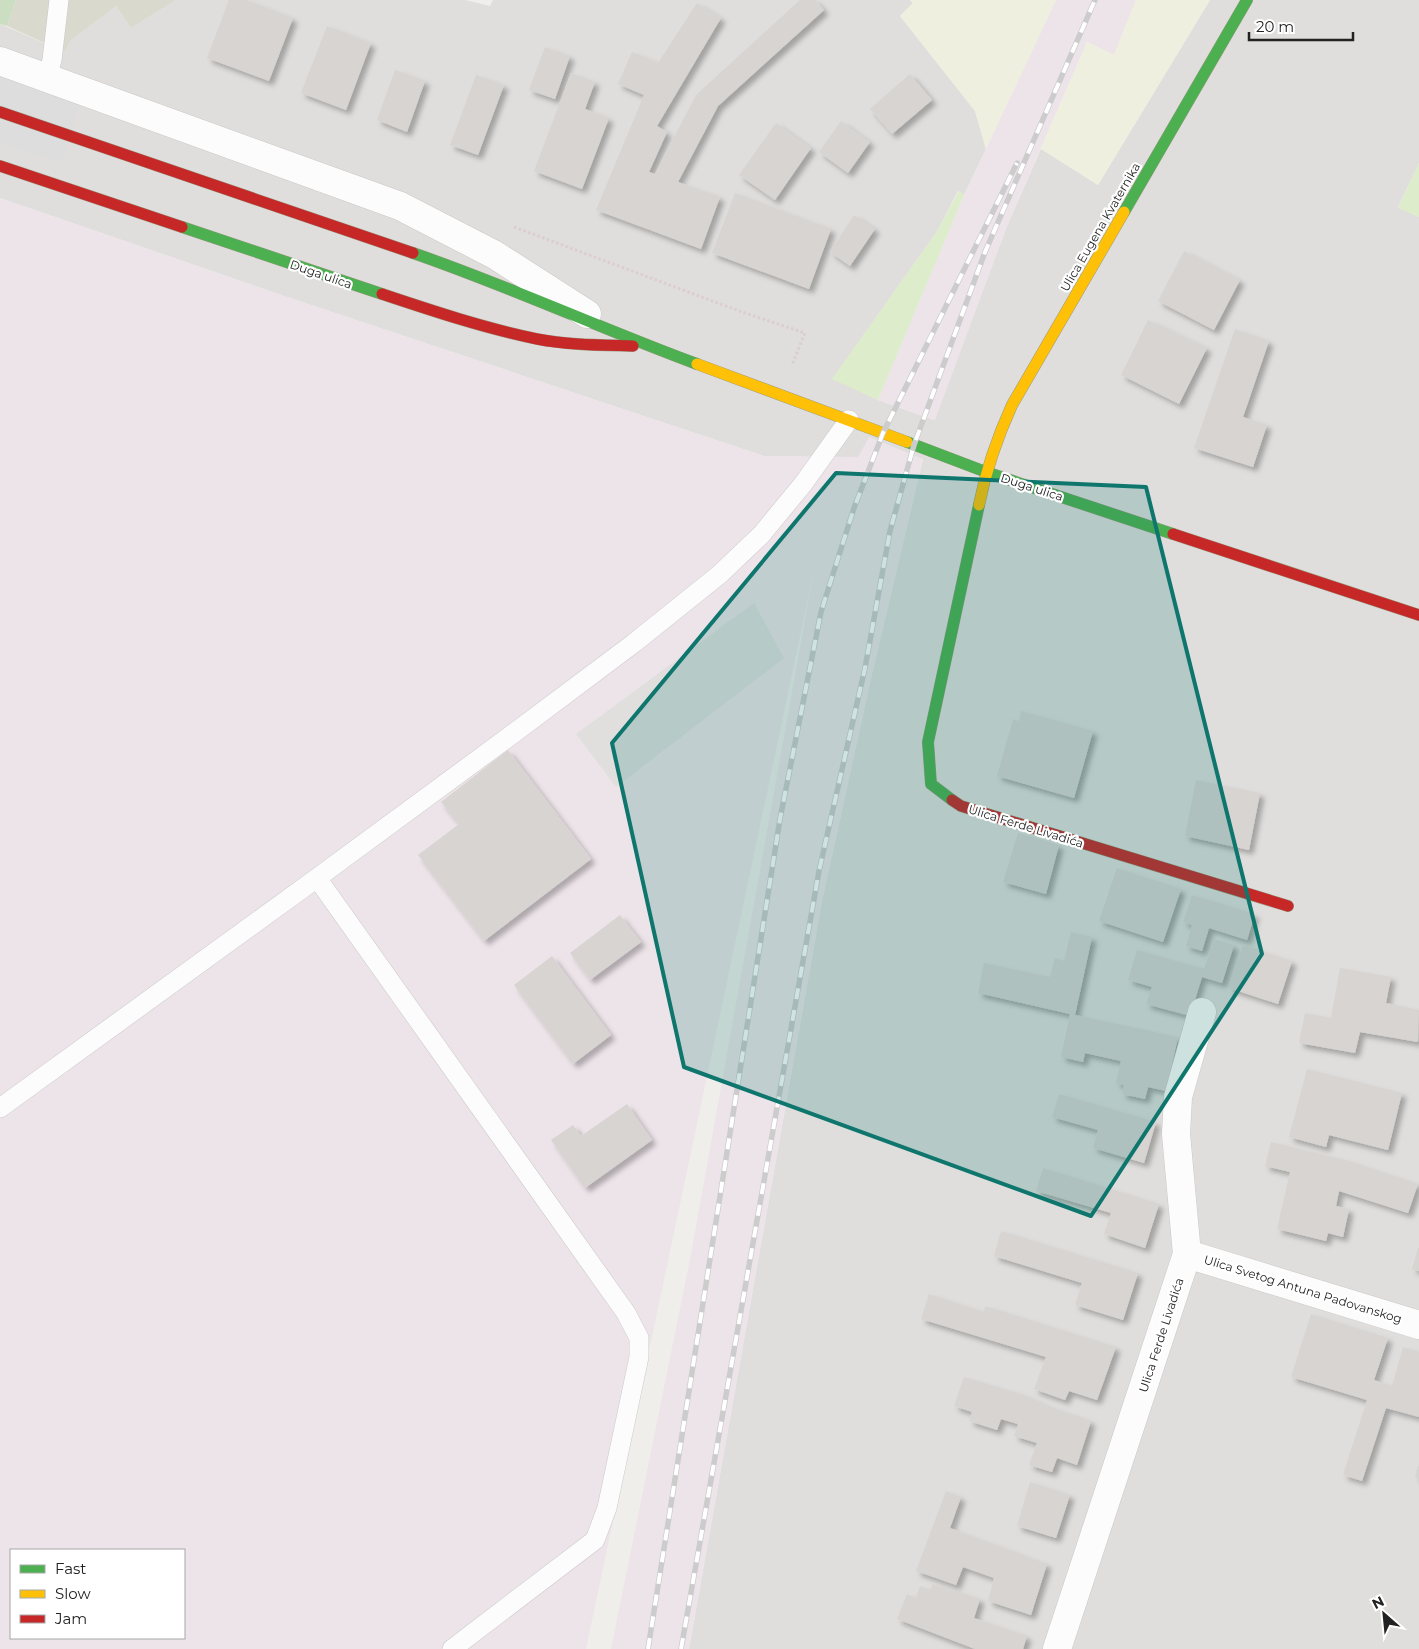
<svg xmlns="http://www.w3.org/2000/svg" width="1419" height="1649" viewBox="0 0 1419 1649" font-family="Montserrat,sans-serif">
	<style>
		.residential { fill: #dfdedc }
		.industrial { fill: #ede4e9; fill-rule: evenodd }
		.construction { fill: #d9d9cd }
		.farmland { fill: #efefdf }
		.grass { fill: #ddeccb }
		.forest { fill: #cbdec1 }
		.parking { fill: #e0dfde }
		.pier { fill: #dedddd }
		.building { fill: #d7d4d2; filter: url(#shadow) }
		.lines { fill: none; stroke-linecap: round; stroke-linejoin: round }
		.lane-casing { stroke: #c9c8c7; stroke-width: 20 }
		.street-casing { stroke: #c9c8c7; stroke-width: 29 }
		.fast-casing { stroke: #999a82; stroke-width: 12 }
		.slow-casing { stroke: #999a82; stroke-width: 12 }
		.jam-casing { stroke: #999a82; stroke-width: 12 }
		.path { stroke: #dccecd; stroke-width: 3; stroke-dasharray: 2.5 2.5; stroke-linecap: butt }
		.lane { stroke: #fdfcfc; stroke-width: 19 }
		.street { stroke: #fdfcfc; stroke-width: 28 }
		.fast { stroke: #4caf50; stroke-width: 11 }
		.slow { stroke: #ffc107; stroke-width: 11 }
		.jam { stroke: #c62828; stroke-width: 11 }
		.rail-casing { stroke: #ccc; stroke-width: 5.5 }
		.rail { stroke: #fff; stroke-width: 4; stroke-dasharray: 11; stroke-linecap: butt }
		.marked { fill: #0f766e; fill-opacity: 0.2; stroke: #0f766e; stroke-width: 4; stroke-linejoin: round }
		.labels { text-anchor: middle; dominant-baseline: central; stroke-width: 4.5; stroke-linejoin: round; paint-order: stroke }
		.street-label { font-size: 12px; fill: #222; stroke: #fff }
	</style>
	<defs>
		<filter id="shadow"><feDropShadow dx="4.5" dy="4.5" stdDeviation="2.5" flood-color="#0004"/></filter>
	</defs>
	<rect width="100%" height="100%" fill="#f0eeeb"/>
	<!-- residential -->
	<path class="residential" d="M176,0H465L490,6L493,0H910L913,3L900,16L975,111L986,149L964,195L958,191L936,233L833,378L878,400L934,420L1007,226L1041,149L1098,185L1210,0H1419V163L1398,207L1419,217V1649H689L822,901L872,674L923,459L764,456L290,298L0,198V24L65,52L70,41L116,6L131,28Z"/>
	<!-- industrial -->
	<path class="industrial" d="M1056,0H1136L1114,55L1087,42L1007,226L935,420L878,400L964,195Z
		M0,198L290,298L764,456L858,457L869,437L923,459L872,674L822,901L689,1649H611L691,1254L813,575L586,1649H0ZM11,1550H184V1638H11Z"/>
	<!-- construction -->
	<path class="construction" d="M16,0H176L131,28L116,6L70,41L65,52L7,26Z"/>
	<!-- farmland -->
	<path class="farmland" d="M910,0H1056L986,149L975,111L900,16L913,3Z
		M1136,0H1210L1098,185L1041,149L1087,42L1114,55Z"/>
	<!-- grass -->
	<path class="grass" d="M1419,163V217L1398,208Z
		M959,191L964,195L878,400L832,379L936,233Z"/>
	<!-- forest -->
	<path class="forest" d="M0,0H16L7,26L0,24Z"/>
	<!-- parking -->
	<path class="parking" d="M754,603L784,658L616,787L576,734Z"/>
	<!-- pier -->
	<path class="pier" d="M0,75L80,102L61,163L0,142Z"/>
	<!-- building -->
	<path class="building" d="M229,0H246L293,18L269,81L207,58Z
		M800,0H815L824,10L718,106L678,182L720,197L701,249L596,210L644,95L618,84L632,52L658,63L697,3L721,18L657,126L667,132L649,172L655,174L696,95Z
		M327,26L371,43L346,110L301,93Z
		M545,47L570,56L555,99L529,90Z
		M395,70L425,81L407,132L377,120Z
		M571,73L595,82L585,109L609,118L582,189L534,171Z
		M910,74L932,100L892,134L870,109Z
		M476,75L504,85L478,155L450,145Z
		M841,121L870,142L848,173L819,152Z
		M776,123L811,148L775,200L739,175Z
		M735,193L831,229L809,289L712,253Z
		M854,215L875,229L850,266L830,252Z
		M1184,251L1240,280L1214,330L1158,301Z
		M1148,320L1207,348L1179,404L1121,375Z
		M1235,329L1269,341L1243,417L1267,425L1253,467L1194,448Z
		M1021,711L1093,731L1074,798L997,776L1013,719L1019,721Z
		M508,750L591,859L484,941L418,855L459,824L441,802Z
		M1196,780L1260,793L1249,850L1185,836Z
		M1018,833L1059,845L1046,894L1003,882Z
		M1117,868L1181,889L1163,942L1099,921Z
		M1192,895L1255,914L1247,940L1209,928L1202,951L1186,946L1192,925L1183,922Z
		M620,915L641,942L590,980L570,953Z
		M1071,932L1092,937L1075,1015L1178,1037L1166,1091L1148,1087L1145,1099L1122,1094L1124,1085L1116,1083L1121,1061L1085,1053L1083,1062L1061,1057L1070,1014L978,993L984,963L1050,977L1055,958L1064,961Z
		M1214,939L1234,945L1222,983L1202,977L1190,1016L1146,1004L1152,987L1128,980L1137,950L1204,969Z
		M1243,945L1292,961L1278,1004L1229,988Z
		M552,956L611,1035L573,1064L514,985Z
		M1340,968L1391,977L1386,1003L1419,1010L1418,1042L1360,1032L1355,1053L1299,1043L1305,1013L1331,1018Z
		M1307,1069L1402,1093L1388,1150L1329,1135L1326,1147L1289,1137Z
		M1059,1094L1156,1122L1144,1163L1093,1148L1098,1130L1052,1117Z
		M627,1104L652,1140L585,1188L551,1140L573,1125L581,1136Z
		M1271,1142L1349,1161L1418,1184L1408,1213L1339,1191L1336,1206L1349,1209L1343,1237L1328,1233L1326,1241L1277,1229L1290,1172L1265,1166Z
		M1043,1168L1159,1204L1145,1248L1104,1234L1111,1213L1036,1191Z
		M1001,1231L1138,1273L1123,1320L1075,1305L1082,1283L994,1256Z
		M1418,1248H1419V1271L1412,1269Z
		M929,1294L984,1312L985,1306L1116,1347L1097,1400L1069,1391L1065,1400L1034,1389L1046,1357L921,1319Z
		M1311,1314L1388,1338L1374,1380L1392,1386L1403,1347L1419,1352V1417L1386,1408L1362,1481L1343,1475L1367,1400L1291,1377Z
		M964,1377L1027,1396L1048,1406L1091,1421L1077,1465L1057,1458L1052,1472L1029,1465L1037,1443L1014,1436L1018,1424L1001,1419L997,1430L969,1421L972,1412L954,1406Z
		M1418,1466H1419V1478L1415,1477Z
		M1030,1482L1070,1495L1056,1538L1017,1526Z
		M946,1491L961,1497L950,1528L1047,1564L1031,1615L988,1601L994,1578L963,1567L956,1585L916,1571Z
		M933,1584L980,1599L974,1618L1027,1636L1023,1649H975L897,1619L907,1594L916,1598L920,1586L930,1590Z"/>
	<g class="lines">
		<defs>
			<path id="lane" d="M47,78L52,60L59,0
				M317,878L626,1313L639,1338V1357L607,1508L595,1540L452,1649
				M0,1108L317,878L514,733L634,643L720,574L761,535L803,484L849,420"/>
			<path id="street" d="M0,61L400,206L495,255L587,314
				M1187,1254L1419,1325
				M1057,1649L1187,1254L1176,1134L1178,1097L1202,1012"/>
			<path id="fast" d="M1124,212L1247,0
				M182,227L382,294
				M413,253C509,286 602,329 697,364
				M907,442L986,472L1173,534
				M952,800L931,784L928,742L979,505"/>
			<path id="slow" d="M697,364L907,442
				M979,505C986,470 997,438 1012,405L1124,212"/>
			<path id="jam" d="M0,112L413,253
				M0,166L182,227
				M382,294C433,311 484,328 537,339C568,345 601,345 633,346
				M1173,534L1419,615
				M952,800L961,806L1288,906"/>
		</defs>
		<!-- lane casing -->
		<use href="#lane" class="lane-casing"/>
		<!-- street casing -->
		<use href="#street" class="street-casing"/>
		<!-- fast casing -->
		<use href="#fast" class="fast-casing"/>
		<!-- slow casing -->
		<use href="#slow" class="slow-casing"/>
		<!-- jam casing -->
		<use href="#jam" class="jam-casing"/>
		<!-- path -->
		<path class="path" d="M514,227L742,312L805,333L792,365"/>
		<!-- lane -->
		<use href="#lane" class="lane"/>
		<!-- street -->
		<use href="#street" class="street"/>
		<!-- fast -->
		<use href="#fast" class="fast"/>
		<!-- slow -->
		<use href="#slow" class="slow"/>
		<!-- jam -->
		<use href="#jam" class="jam"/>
		<defs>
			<path id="rail" d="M648,1649L780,819L821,612L854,508L883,433L1017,163
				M681,1649L819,871L865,668L890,531L914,445L985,252L1095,0"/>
		</defs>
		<!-- rail casing -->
		<use href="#rail" class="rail-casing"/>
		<!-- rail -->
		<use href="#rail" class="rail"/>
	</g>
	<!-- marked area -->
	<path class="marked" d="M836,473L1146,487L1262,954L1091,1216L684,1067L612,743Z"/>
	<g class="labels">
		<!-- street labels -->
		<g class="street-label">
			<text transform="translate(1100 227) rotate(-60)">Ulica Eugena Kvaternika</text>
			<text transform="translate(321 274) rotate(19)">Duga ulica</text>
			<text transform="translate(1032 487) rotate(18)">Duga ulica</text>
			<text transform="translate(1026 826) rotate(17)">Ulica Ferde Livadića</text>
			<text transform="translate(1303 1289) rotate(17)">Ulica Svetog Antuna Padovanskog</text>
			<text transform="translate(1161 1335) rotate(-72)">Ulica Ferde Livadića</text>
		</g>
	</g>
	<!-- legend -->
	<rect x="10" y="1549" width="175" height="90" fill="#ffffff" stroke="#a7a7a7"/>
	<rect x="20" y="1565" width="25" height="8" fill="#4caf50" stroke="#a7a7a7"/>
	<text x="55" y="1574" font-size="15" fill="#222222">Fast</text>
	<rect x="20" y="1590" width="25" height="8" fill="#ffc107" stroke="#a7a7a7"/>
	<text x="55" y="1599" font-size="15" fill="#222222">Slow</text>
	<rect x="20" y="1615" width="25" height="8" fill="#c62828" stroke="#a7a7a7"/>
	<text x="55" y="1624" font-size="15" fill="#222222">Jam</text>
	<!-- north arrow -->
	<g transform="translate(1384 1614) rotate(333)" stroke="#ffffff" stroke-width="4" paint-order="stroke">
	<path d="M0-4L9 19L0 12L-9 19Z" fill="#222222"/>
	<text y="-8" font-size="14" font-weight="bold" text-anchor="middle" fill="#222222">N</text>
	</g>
	<!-- scale -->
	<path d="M1249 32v8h104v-8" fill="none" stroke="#222222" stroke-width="2.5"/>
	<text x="1256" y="32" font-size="15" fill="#222222" stroke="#ffffff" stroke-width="4" paint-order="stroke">20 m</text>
</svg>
